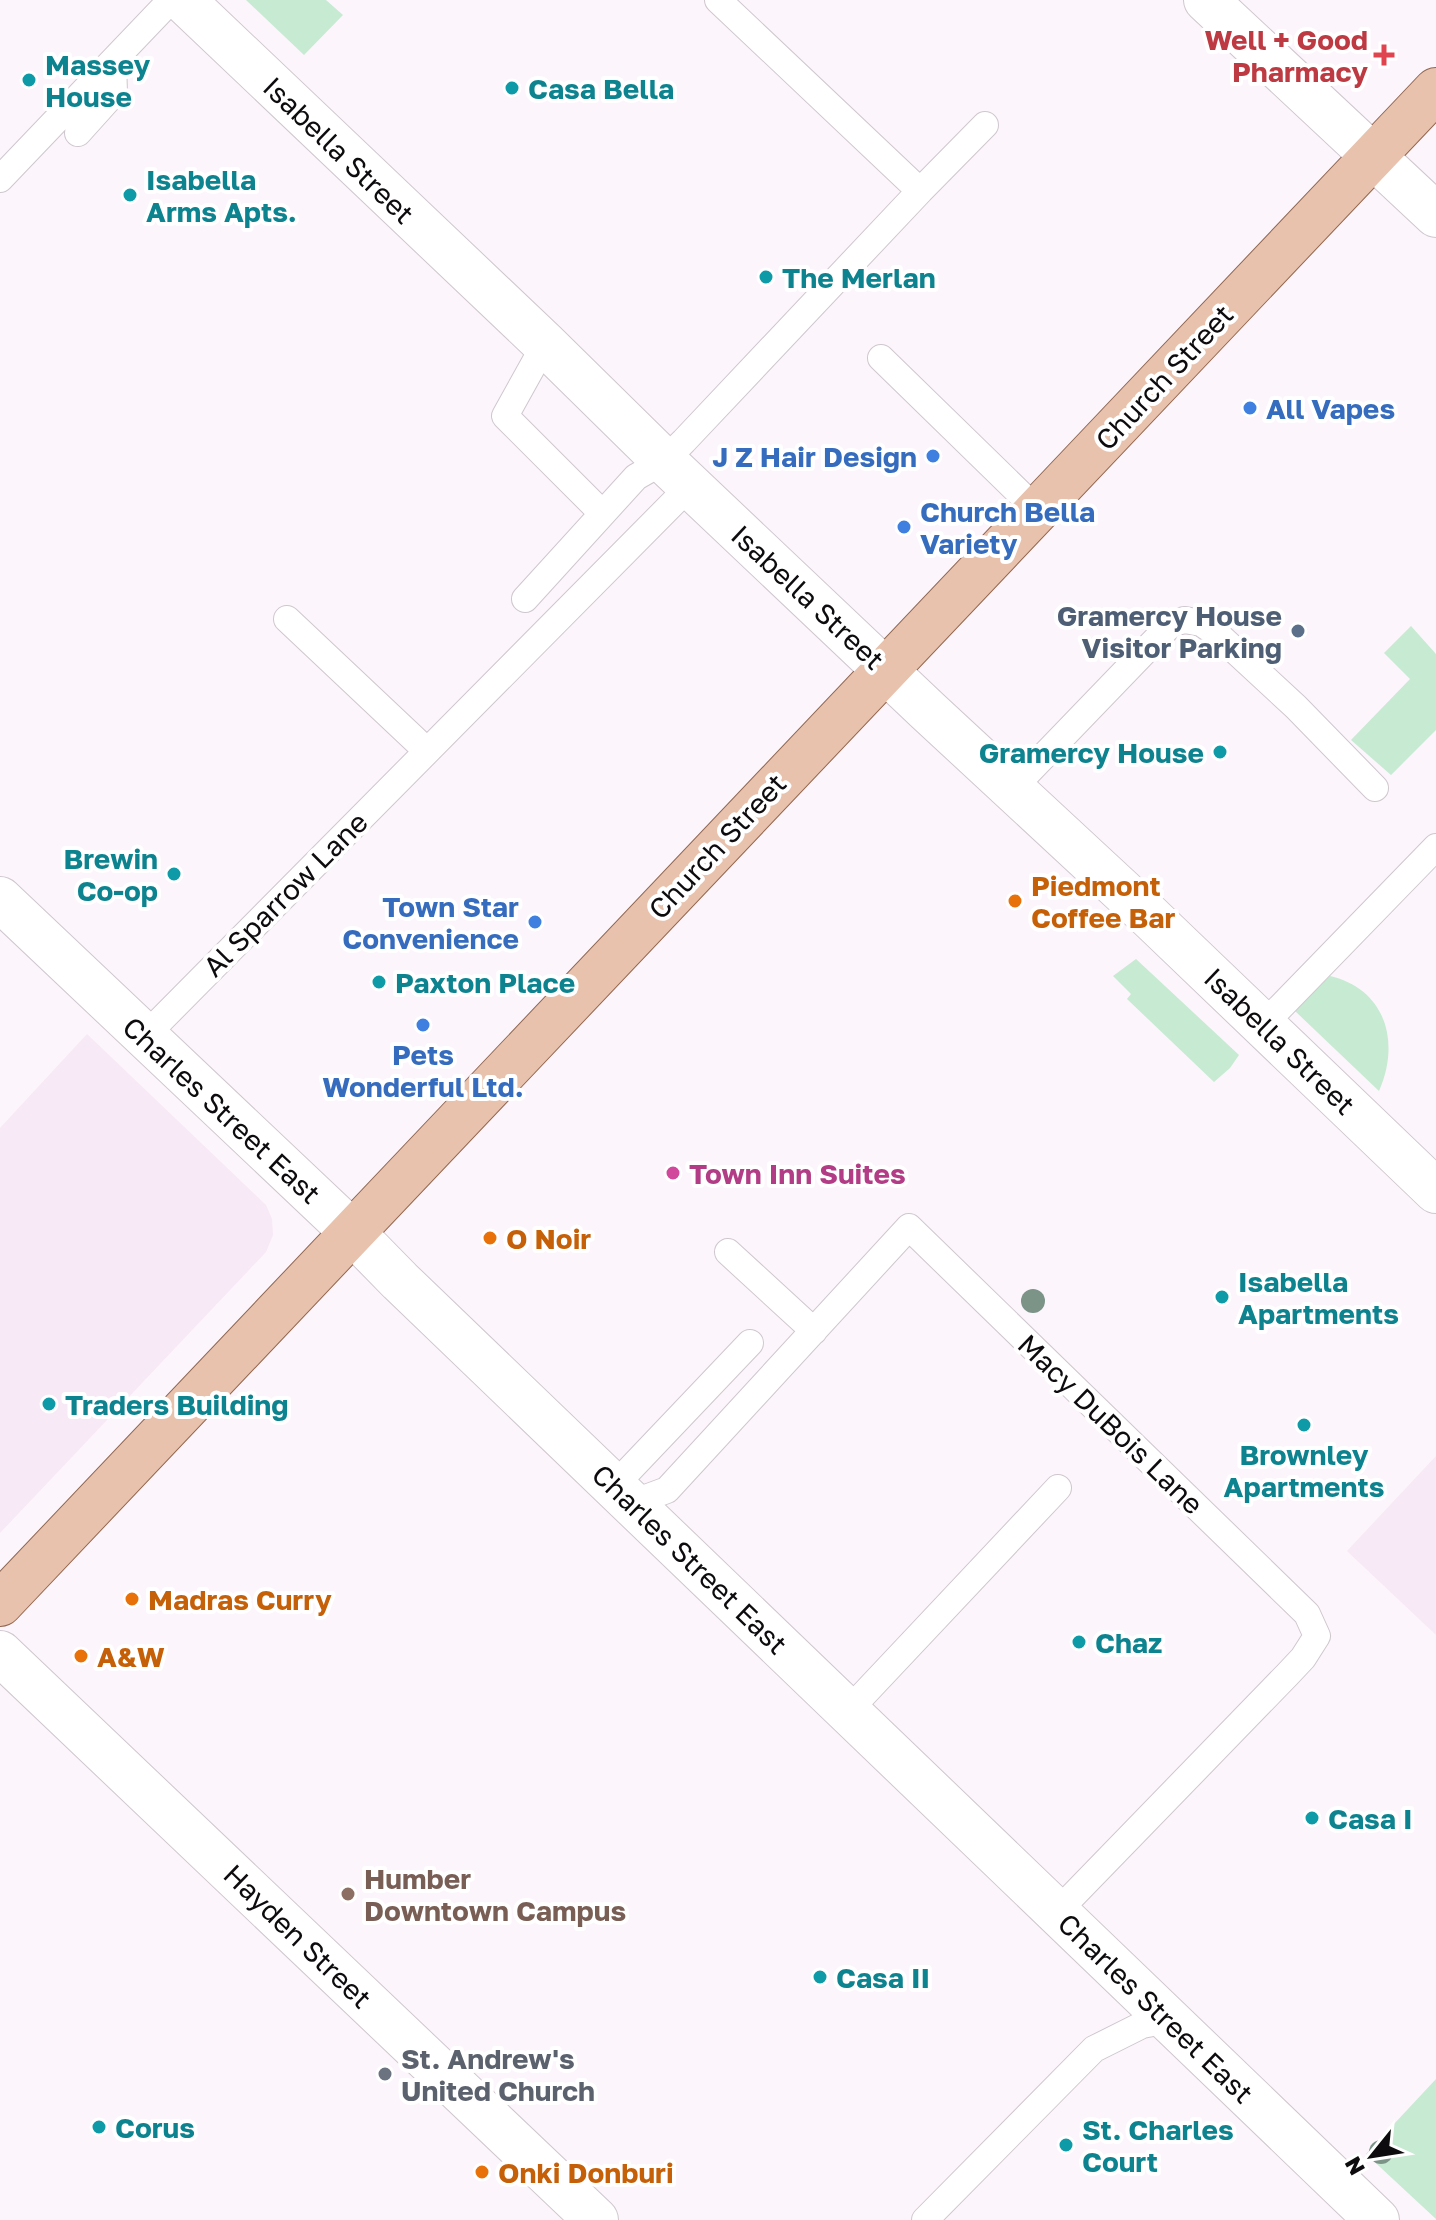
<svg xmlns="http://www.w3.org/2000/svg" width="1436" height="2220" viewBox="0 0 1436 2220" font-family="'Golos Text',sans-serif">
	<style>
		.built { fill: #f7e9f6 }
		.green { fill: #c6ead2 }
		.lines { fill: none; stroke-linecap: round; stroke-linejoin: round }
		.service-casing { stroke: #cfc7ce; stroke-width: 28 }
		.minor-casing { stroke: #cfc7ce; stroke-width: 46 }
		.primary-casing { stroke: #926751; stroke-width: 46 }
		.service { stroke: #fff; stroke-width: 26 }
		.minor { stroke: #fff; stroke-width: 44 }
		.primary { stroke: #e8c2ad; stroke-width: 44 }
		.tree { fill: #7c9388 }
		.health-dot { fill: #e0444e; stroke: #fff; stroke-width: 3 }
		.culture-dot { fill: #0f9aa8; stroke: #fff; stroke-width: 3 }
		.shop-dot { fill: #3f7fe0; stroke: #fff; stroke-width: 3 }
		.service-dot { fill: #5c6f8a; stroke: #fff; stroke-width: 3 }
		.food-dot { fill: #e8710a; stroke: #fff; stroke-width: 3 }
		.hotel-dot { fill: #d1479c; stroke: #fff; stroke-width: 3 }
		.education-dot { fill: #8d6e63; stroke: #fff; stroke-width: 3 }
		.worship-dot { fill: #6b7280; stroke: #fff; stroke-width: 3 }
		.labels { text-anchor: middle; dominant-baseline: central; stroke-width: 8; stroke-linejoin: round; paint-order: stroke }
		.health-label { font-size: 28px; font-weight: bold; fill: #be3a42; stroke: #fff; text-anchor: end }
		.culture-label { font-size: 28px; font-weight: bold; fill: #0d838f; stroke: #fff; text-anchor: start }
		.street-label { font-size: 28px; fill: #0d0b0d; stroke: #fff }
		.shop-label { font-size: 28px; font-weight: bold; fill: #366cbe; stroke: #fff; text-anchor: start }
		.service-label { font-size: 28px; font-weight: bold; fill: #4e5e75; stroke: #fff; text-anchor: end }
		.food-label { font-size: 28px; font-weight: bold; fill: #c56008; stroke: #fff; text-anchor: start }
		.hotel-label { font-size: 28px; font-weight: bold; fill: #b23c85; stroke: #fff; text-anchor: start }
		.education-label { font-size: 28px; font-weight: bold; fill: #785e54; stroke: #fff; text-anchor: start }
		.worship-label { font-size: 28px; font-weight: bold; fill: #5b616d; stroke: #fff; text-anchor: start }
	</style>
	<rect width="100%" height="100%" fill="#fcf5fb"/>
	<!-- built -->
	<path class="built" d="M87,1034L266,1205L272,1219L273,1235L266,1252L0,1533V1128Z
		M1436,1456V1635L1347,1551Z"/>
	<!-- green -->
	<path class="green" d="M246,0H326L343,15L304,55Z
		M1411,626L1436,654V730L1391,775L1351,740L1410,679L1384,653Z
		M1136,959L1239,1055L1230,1068L1214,1082L1127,999L1131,994L1113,976Z
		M1330,976C1385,989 1401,1041 1379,1091L1295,1011Z
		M1436,2079V2219L1366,2154Z"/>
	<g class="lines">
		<defs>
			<path id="service" d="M78,133L114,93L113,61
				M0,179L171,0
				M920,191L985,125
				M545,344L505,416L601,512
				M881,358L1038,511
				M525,599L636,477L664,461L684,441L920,191L718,0
				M287,619L427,751
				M1012,789L1172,623L1185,620L1201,623L1216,633L1296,707L1375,788
				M1263,1025L1436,847
				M144,1037L690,486
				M728,1252L814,1331
				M614,1486L750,1343
				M632,1503L667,1490L909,1227L1307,1614L1317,1636L1303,1658L1287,1675L1057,1912
				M848,1711L1058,1488
				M925,2220L1094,2049L1142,2025L1169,2020"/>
			<path id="minor" d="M183,0L545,344L664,461L928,711L1148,915L1436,1191
				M1206,0L1436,215
				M0,899L352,1232L400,1281L1377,2220
				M0,1653L596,2220"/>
			<path id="primary" d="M0,1604L1436,90"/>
		</defs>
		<!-- service casing -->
		<use href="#service" class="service-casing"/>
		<!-- minor casing -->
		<use href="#minor" class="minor-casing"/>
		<!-- primary casing -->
		<use href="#primary" class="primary-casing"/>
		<!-- service -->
		<use href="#service" class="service"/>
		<!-- minor -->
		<use href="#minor" class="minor"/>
		<!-- primary -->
		<use href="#primary" class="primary"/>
	</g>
	<!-- trees -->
	<g class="tree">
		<circle cx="1033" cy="1301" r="12"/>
		<circle cx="1381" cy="2152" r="12"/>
	</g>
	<!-- markers -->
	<path class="health-dot" d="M1380 43h8v8h8v8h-8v8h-8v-8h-8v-8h8z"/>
	<g class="culture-dot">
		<circle cx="29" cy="80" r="8"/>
		<circle cx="512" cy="88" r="8"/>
		<circle cx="130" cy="195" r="8"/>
		<circle cx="766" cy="277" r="8"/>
		<circle cx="1220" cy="752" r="8"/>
		<circle cx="174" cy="874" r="8"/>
		<circle cx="379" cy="982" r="8"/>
		<circle cx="1222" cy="1297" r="8"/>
		<circle cx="49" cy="1404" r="8"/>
		<circle cx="1304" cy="1425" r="8"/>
		<circle cx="1079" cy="1642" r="8"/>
		<circle cx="1312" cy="1818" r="8"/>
		<circle cx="820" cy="1977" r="8"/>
		<circle cx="99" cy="2127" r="8"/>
		<circle cx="1066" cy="2145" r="8"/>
	</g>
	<g class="shop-dot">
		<circle cx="1250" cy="408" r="8"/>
		<circle cx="933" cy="456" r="8"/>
		<circle cx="904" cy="527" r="8"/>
		<circle cx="535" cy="922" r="8"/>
		<circle cx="423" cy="1025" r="8"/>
	</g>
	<circle class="service-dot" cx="1298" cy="631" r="8"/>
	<g class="food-dot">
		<circle cx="1015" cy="901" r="8"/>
		<circle cx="490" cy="1238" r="8"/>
		<circle cx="132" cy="1599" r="8"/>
		<circle cx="81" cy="1656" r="8"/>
		<circle cx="482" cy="2172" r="8"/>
	</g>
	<circle class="hotel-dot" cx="673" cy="1173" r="8"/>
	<circle class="education-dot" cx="348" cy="1894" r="8"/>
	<circle class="worship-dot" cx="385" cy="2074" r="8"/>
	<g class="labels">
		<!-- health labels -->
		<g class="health-label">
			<text x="1368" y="39">Well + Good<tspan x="1368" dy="32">Pharmacy</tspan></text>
		</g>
		<!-- culture labels -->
		<g class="culture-label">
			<text x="45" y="64">Massey<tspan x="45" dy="32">House</tspan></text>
			<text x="528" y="88">Casa Bella</text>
			<text x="146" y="179">Isabella<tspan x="146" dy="32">Arms Apts.</tspan></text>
			<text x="782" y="277">The Merlan</text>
			<text x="1204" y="752" text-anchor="end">Gramercy House</text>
			<text x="158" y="858" text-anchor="end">Brewin<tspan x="158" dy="32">Co-op</tspan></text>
			<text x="395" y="982">Paxton Place</text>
			<text x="1238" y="1281">Isabella<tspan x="1238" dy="32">Apartments</tspan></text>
			<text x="65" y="1404">Traders Building</text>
			<text x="1304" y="1454" text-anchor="middle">Brownley<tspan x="1304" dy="32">Apartments</tspan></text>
			<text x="1095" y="1642">Chaz</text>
			<text x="1328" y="1818">Casa I</text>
			<text x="836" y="1977">Casa II</text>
			<text x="115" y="2127">Corus</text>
			<text x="1082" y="2129">St. Charles<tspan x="1082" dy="32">Court</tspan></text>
		</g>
		<!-- street labels -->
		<g class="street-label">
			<text transform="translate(339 150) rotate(44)">Isabella Street</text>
			<text transform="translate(1164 377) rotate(-47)">Church Street</text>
			<text transform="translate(808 597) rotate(43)">Isabella Street</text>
			<text transform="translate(717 846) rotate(-47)">Church Street</text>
			<text transform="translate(285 894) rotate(-45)">Al Sparrow Lane</text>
			<text transform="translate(1280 1041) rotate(44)">Isabella Street</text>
			<text transform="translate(222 1110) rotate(43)">Charles Street East</text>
			<text transform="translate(1111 1424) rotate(44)">Macy DuBois Lane</text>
			<text transform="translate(690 1559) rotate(44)">Charles Street East</text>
			<text transform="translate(298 1936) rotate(44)">Hayden Street</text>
			<text transform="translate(1156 2008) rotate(44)">Charles Street East</text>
		</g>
		<!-- shop labels -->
		<g class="shop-label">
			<text x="1266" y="408">All Vapes</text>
			<text x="917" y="456" text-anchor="end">J Z Hair Design</text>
			<text x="920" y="511">Church Bella<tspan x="920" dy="32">Variety</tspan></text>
			<text x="519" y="906" text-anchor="end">Town Star<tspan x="519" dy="32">Convenience</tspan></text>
			<text x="423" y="1054" text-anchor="middle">Pets<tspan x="423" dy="32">Wonderful Ltd.</tspan></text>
		</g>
		<!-- service labels -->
		<g class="service-label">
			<text x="1282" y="615">Gramercy House<tspan x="1282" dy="32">Visitor Parking</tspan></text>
		</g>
		<!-- food labels -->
		<g class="food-label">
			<text x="1031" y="885">Piedmont<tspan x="1031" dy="32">Coffee Bar</tspan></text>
			<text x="506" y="1238">O Noir</text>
			<text x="148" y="1599">Madras Curry</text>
			<text x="97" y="1656">A&amp;W</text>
			<text x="498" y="2172">Onki Donburi</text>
		</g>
		<!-- hotel labels -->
		<g class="hotel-label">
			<text x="689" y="1173">Town Inn Suites</text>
		</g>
		<!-- education labels -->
		<g class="education-label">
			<text x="364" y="1878">Humber<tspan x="364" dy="32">Downtown Campus</tspan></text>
		</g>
		<!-- worship labels -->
		<g class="worship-label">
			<text x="401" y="2058">St. Andrew's<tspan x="401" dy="32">United Church</tspan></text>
		</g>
	</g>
	<!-- north arrow -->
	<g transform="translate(1372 2156) rotate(240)" stroke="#ffffff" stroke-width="6" paint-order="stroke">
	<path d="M0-6L14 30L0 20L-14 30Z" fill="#0d0b0d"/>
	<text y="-12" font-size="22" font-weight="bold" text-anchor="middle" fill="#0d0b0d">N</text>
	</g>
</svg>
